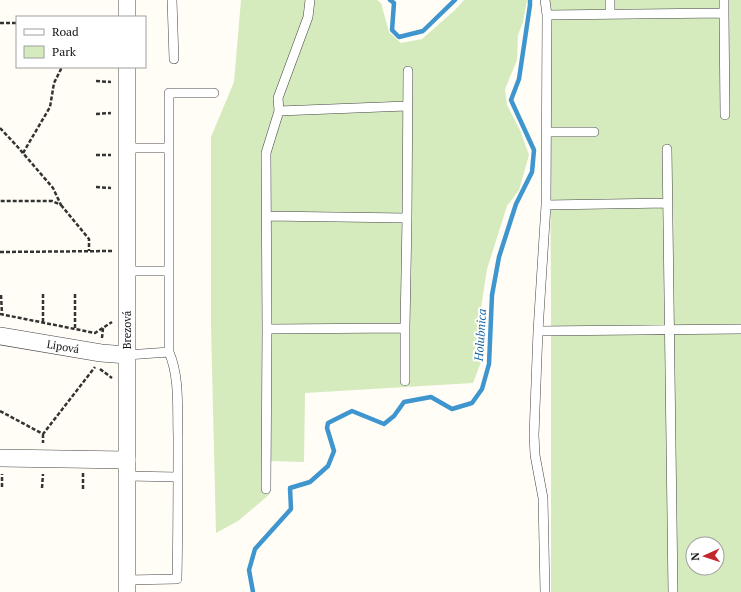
<svg xmlns="http://www.w3.org/2000/svg" width="741" height="592" viewBox="0 0 741 592" font-family="'PT Serif',serif">
	<style>
		.green { fill: #d5ebbd; fill-rule: evenodd }
		.lines { fill: none; stroke-linecap: round; stroke-linejoin: round }
		.stream { stroke: #3f96cf; stroke-width: 4.5 }
		.lane-casing { stroke: #444; stroke-width: 10 }
		.street-casing { stroke: #444; stroke-width: 18 }
		.path { stroke: #333; stroke-width: 2.5; stroke-dasharray: 4 2; stroke-linecap: butt }
		.lane { stroke: #fff; stroke-width: 9 }
		.street { stroke: #fff; stroke-width: 17 }
		.labels { text-anchor: middle; dominant-baseline: central; stroke-width: 4; stroke-linejoin: round; paint-order: stroke }
		.street-label { font-size: 11px; fill: #111; stroke: #fff }
		.water-label { font-size: 12px; font-style: italic; fill: #1768a6; stroke: #fff }
	</style>
	<rect width="100%" height="100%" fill="#fffdf5"/>
	<!-- green -->
	<path class="green" d="M241,0H377L381,3L389,32L401,43L422,39L455,10L464,0H527L523,22L518,35L517,60L505,89L507,105L520,130L529,155L519,190L507,206L487,269L479,321L484,354L473,383L305,393L304,462L270,461V494L238,521L216,533L211,327V137L234,82Z
		M549,0H741V592H551V288ZM693,544H717V568H693Z"/>
	<g class="lines">
		<!-- stream -->
		<path class="stream" d="M390,0L394,3L392,30L399,37L423,31L455,0
			M253,592L249,570L255,549L291,509L290,488L310,482L328,466L334,451L327,428L328,423L352,411L384,424L394,416L404,402L431,397L452,409L472,403L482,389L489,364L492,295L499,257L516,204L532,172L534,150L511,100L519,79L530,5V0"/>
		<defs>
			<path id="lane" d="M172,0L174,59
				M610,0V14
				M724,13L725,115
				M547,15L724,13V0
				M279,111L407,106
				M546,132H594
				M127,148H169
				M667,149L673,592
				M546,205L668,203
				M266,216L407,218L405,328L267,329
				M407,218L408,71
				M127,271H169
				M405,328V381
				M538,331L741,329
				M169,352V93H214
				M127,355L169,352C180,378 177,408 178,436C178,484 178,531 177,579L127,580
				M127,476L178,477
				M266,489L267,329L266,153L279,111L278,98L308,17L310,0
				M545,592L543,498L535,455L534,435L538,331L546,205L547,15L545,0"/>
			<g id="street">
				<path d="M127,0V17"/>
				<path d="M127,67V592"/>
				<path id="s1" d="M0,336L101,353L127,355"/>
				<path d="M0,458L127,460"/>
			</g>
		</defs>
		<!-- lane casing -->
		<use href="#lane" class="lane-casing"/>
		<!-- street casing -->
		<use href="#street" class="street-casing"/>
		<!-- path -->
		<path class="path" d="M0,23H17
			M96,81L111,82
			M96,114L111,113
			M0,128L16,145L53,188L61,205L52,201H0
			M23,153L50,107L54,83L62,67
			M96,155H111
			M96,187L111,188
			M61,205L89,239V251
			M0,252L113,251
			M43,294V322
			M75,294V329
			M1,295L2,314
			M0,314L95,333L112,322
			M102,338L103,328
			M100,369L112,378
			M0,411L43,434L95,367
			M43,434V443
			M2,487V474
			M42,488L43,474
			M83,489V473"/>
		<!-- lane -->
		<use href="#lane" class="lane"/>
		<!-- street -->
		<use href="#street" class="street"/>
	</g>
	<g class="labels">
		<!-- street labels -->
		<g class="street-label">
			<text transform="translate(127 330) rotate(-90)">Brezová</text>
			<text stroke="none"><textPath href="#s1" startOffset="64">Lipová</textPath></text>
		</g>
		<!-- water labels -->
		<g class="water-label">
			<text transform="translate(480 335) rotate(-86)">Holubnica</text>
		</g>
	</g>
	<!-- legend -->
	<rect x="16" y="16" width="130" height="52" fill="#ffffff" stroke="#a0a0a0"/>
	<rect x="24" y="29" width="20" height="6" fill="#ffffff" stroke="#a0a0a0"/>
	<text x="52" y="36" font-size="12" fill="#111111">Road</text>
	<rect x="24" y="46" width="20" height="12" fill="#d5ebbd" stroke="#a0a0a0"/>
	<text x="52" y="56" font-size="12" fill="#111111">Park</text>
	<!-- north arrow -->
	<g transform="translate(705 556) rotate(267)"><circle r="19" fill="#ffffff" stroke="#a0a0a0"/>
	<path d="M0-3L7 15L0 10L-7 15Z" fill="#c4262e"/>
	<text y="-6" font-size="11" font-weight="bold" text-anchor="middle" fill="#111111">N</text>
	</g>
</svg>
